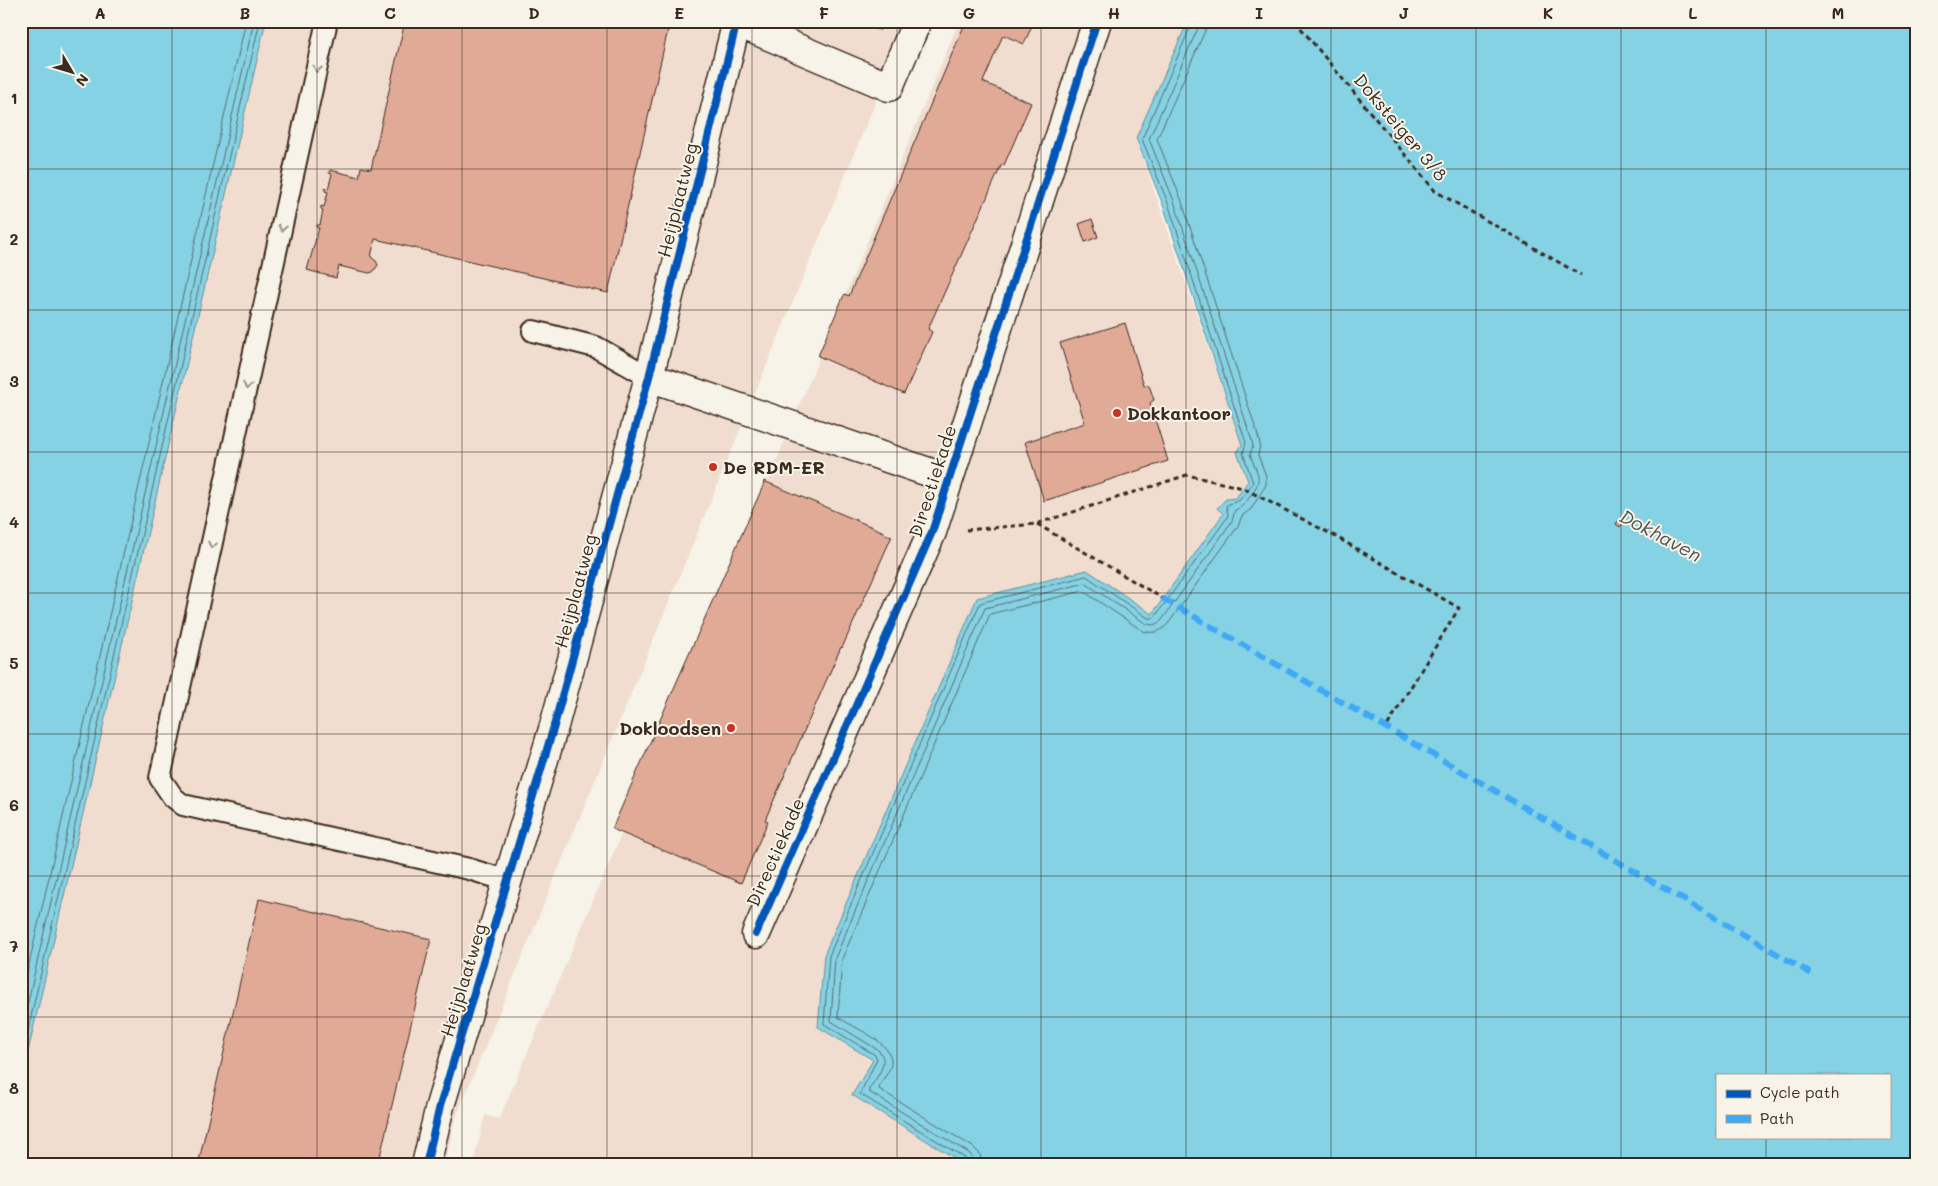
<svg xmlns="http://www.w3.org/2000/svg" width="1938" height="1186" viewBox="0 0 1938 1186" font-family="Mali,sans-serif">
	<style>
		.built { fill: #f0ddd0 }
		.water { fill: #85d2e4; stroke: #678f95; fill-rule: evenodd }
		.lines { fill: none; stroke-linecap: round; stroke-linejoin: round }
		.shore { stroke: #596d6d; stroke-width: 1 }
		.building { fill: #e1aa97; stroke: #3b2a1e }
		.service-casing { stroke: #3b2a1e; stroke-width: 24 }
		.minor-casing { stroke: #3b2a1e; stroke-width: 31 }
		.path { stroke: #3b2a1e; stroke-width: 3; stroke-dasharray: 5 4; stroke-linecap: butt }
		.service { stroke: #f7f3e8; stroke-width: 20 }
		.minor { stroke: #f7f3e8; stroke-width: 28 }
		.quiet { stroke: #3fa9f5; stroke-width: 6; stroke-dasharray: 12 6; stroke-linecap: butt }
		.cycleway-casing { stroke: #f7f3e8; stroke-width: 11 }
		.cycleway { stroke: #0057b8; stroke-width: 8 }
		.oneway { stroke: #998e83 }
		.grid { fill: none; stroke: #3b2a1e; stroke-width: 1; stroke-opacity: 0.55 }
		.poi-dot { fill: #c8321e; stroke: #f7f3e8; stroke-width: 2 }
		.labels { text-anchor: middle; dominant-baseline: central; stroke-width: 4; stroke-linejoin: round; paint-order: stroke }
		.street-label { font-size: 18px; fill: #3b2a1e; stroke: #f7f3e8 }
		.poi-label { font-size: 18px; font-weight: bold; fill: #3b2a1e; stroke: #f7f3e8; text-anchor: start }
		.water-label { font-size: 19px; font-style: italic; fill: #4e5450; stroke: #f7f3e8 }
		.neatline { fill: none; stroke: #3b2a1e; stroke-width: 2 }
		.grid-label { font-size: 16px; text-anchor: middle; font-weight: bold; fill: #3b2a1e }
	</style>
	<rect width="100%" height="100%" fill="#f7f3e8"/>
	<filter id="ink" filterUnits="userSpaceOnUse"><feTurbulence type="fractalNoise" baseFrequency=".02" numOctaves="2"/><feDisplacementMap in="SourceGraphic" scale="10" xChannelSelector="R" yChannelSelector="G"/><feConvolveMatrix kernelMatrix="1 2 1 2 8 2 1 2 1" color-interpolation-filters="sRGB"/></filter>
	<g filter="url(#ink)">
		<!-- built -->
		<path class="built" d="M164,21H909L454,1122L445,1165H21V716Z
			M959,21H1189L1136,138L1242,445L1237,452L1248,481L1236,498L1218,508L1222,516L1152,615L1087,570L818,1027L873,1060L852,1095L966,1165H473L485,1115L499,1119L616,847Z"/>
		<!-- water -->
		<path class="water" d="M21,21H266L21,1082Z
			M1188,21H1917V1165H966L852,1095L873,1060L818,1027L824,955L977,598L1087,570L1152,614L1223,514L1217,508L1226,499L1236,498L1248,481L1237,452L1242,445L1163,205L1136,138ZM1717,1075H1889V1137H1717Z"/>
		<g class="lines">
			<!-- shore -->
			<path class="shore" d="M21,999L246,21
				M21,1032L254,21
				M21,1060L260,21
				M968,1165L965,1158L860,1094L877,1059L875,1055L824,1024L829,956L980,603L1086,576L1148,618H1154L1227,518L1228,514L1226,506L1229,504L1239,501L1253,483L1243,453L1246,443L1168,203L1142,139L1193,21
				M974,1165L973,1158L969,1153L869,1092V1089C876,1078 891,1062 878,1050L831,1021L835,958L985,608L1085,583L1145,623C1151,626 1157,625 1162,620L1232,521L1235,510C1242,507 1245,504 1249,498C1264,477 1258,477 1250,454L1253,446L1252,441L1174,201L1149,139L1198,28L1199,21
				M982,1165L980,1154L973,1147L879,1089C880,1080 889,1074 891,1065C895,1042 853,1028 838,1017L842,959L990,614L1083,591L1143,631C1153,634 1161,632 1168,624L1238,526L1242,516L1251,509L1266,485V476L1258,455L1260,445L1259,439L1181,199L1157,139L1205,31L1206,21"/>
		</g>
		<!-- building -->
		<path class="building" d="M405,21H670L608,293L375,239L371,257L376,261L378,265L373,272L369,273L339,266L336,278L307,270L319,228H317V225H320L323,210L321,209V206L324,207L328,192L325,191V188L328,189L332,174L329,173L330,170L359,177L361,167L371,169Z
			M870,21H882L880,30L868,27Z
			M966,21H1034L1024,44L1003,35L983,82L1031,103L1004,165L1002,164L928,329L932,332L904,394L818,356L843,297L845,294L849,296Z
			M1092,219L1098,237L1085,242L1079,224Z
			M1125,323L1144,385H1149L1154,400L1150,403L1168,461L1044,501L1025,442L1085,423L1060,343Z
			M764,481L884,532V534L892,536L842,648L841,647L765,820L768,821L741,883L612,829L763,486Z
			M1619,520L1623,523L1620,527L1616,524Z
			M259,899L431,939L378,1165H198Z"/>
		<g class="lines">
			<defs>
				<path id="service" d="M327,21L160,778L173,797L183,805L469,869L508,881
					M533,331L596,347L649,377"/>
				<path id="minor" d="M736,22L889,87L917,21
					M649,377L949,479
					M756,934L932,532L1097,21
					M426,1165L440,1106L554,726L649,377L737,21"/>
			</defs>
			<!-- service casing -->
			<use href="#service" class="service-casing"/>
			<!-- minor casing -->
			<use href="#minor" class="minor-casing"/>
			<!-- path -->
			<path class="path" d="M1295,21L1435,191L1581,275
				M1037,524L1162,598
				M966,530L1036,524L1187,475L1243,488L1331,534L1459,608L1386,728"/>
			<!-- service -->
			<use href="#service" class="service"/>
			<!-- minor -->
			<use href="#minor" class="minor"/>
			<!-- quiet -->
			<path class="quiet" d="M1162,598L1812,974"/>
			<defs>
				<path id="cycleway" d="M756,934L932,532L1097,21
					M426,1165L440,1106L554,726L649,377L737,21"/>
			</defs>
			<!-- cycleway casing -->
			<use href="#cycleway" class="cycleway-casing"/>
			<!-- cycleway -->
			<use href="#cycleway" class="cycleway"/>
		</g>
		<!-- one-way arrows -->
		<defs><path id="oneway-chevron" d="M-2-3.5L2.5 0L-2 3.5" fill="none" stroke-width="1.6" stroke-linecap="round" stroke-linejoin="round" transform="scale(1.25)"/></defs>
		<g class="oneway">
			<use href="#oneway-chevron" transform="translate(317 69) rotate(102)"/>
			<use href="#oneway-chevron" transform="translate(282 228) rotate(102)"/>
			<use href="#oneway-chevron" transform="translate(247 386) rotate(102)"/>
			<use href="#oneway-chevron" transform="translate(212 545) rotate(102)"/>
		</g>
	</g>
	<!-- grid -->
	<path class="grid" d="M172,21V1165M317,21V1165M462,21V1165M607,21V1165M752,21V1165M897,21V1165M1041,21V1165M1186,21V1165M1331,21V1165M1476,21V1165M1621,21V1165M1766,21V1075M21,169H1917M21,310H1917M21,452H1917M21,593H1917M21,734H1917M21,876H1917M21,1017H1917M1766,1137V1165"/>
	<!-- markers -->
	<g class="poi-dot">
		<circle cx="1117" cy="413" r="5"/>
		<circle cx="713" cy="467" r="5"/>
		<circle cx="731" cy="728" r="5"/>
	</g>
	<g class="labels">
		<!-- street labels -->
		<g class="street-label">
			<text transform="translate(1401 127) rotate(50)">Doksteiger 3/8</text>
			<text transform="translate(677 200) rotate(-76)">Heijplaatweg</text>
			<text transform="translate(932 481) rotate(-72)">Directiekade</text>
			<text transform="translate(575 591) rotate(-75)">Heijplaatweg</text>
			<text transform="translate(775 852) rotate(-66)">Directiekade</text>
			<text transform="translate(463 980) rotate(-73)">Heijplaatweg</text>
		</g>
		<!-- poi labels -->
		<g class="poi-label">
			<text x="1127" y="413">Dokkantoor</text>
			<text x="723" y="467">De RDM-ER</text>
			<text x="721" y="728" text-anchor="end">Dokloodsen</text>
		</g>
		<!-- water labels -->
		<g class="water-label">
			<text transform="translate(1661 535) rotate(28)">Dokhaven</text>
		</g>
	</g>
	<!-- margin -->
	<rect width="1938" height="1186" fill="none" stroke="#f7f3e8" stroke-width="55"/>
	<!-- legend -->
	<rect x="1716" y="1074" width="175" height="65" fill="#f7f3e8" stroke="#aca397"/>
	<rect x="1726" y="1090" width="25" height="8" fill="#0057b8" stroke="#aca397"/>
	<text x="1760" y="1098" font-size="15" fill="#3b2a1e">Cycle path</text>
	<rect x="1726" y="1115" width="25" height="8" fill="#3fa9f5" stroke="#aca397"/>
	<text x="1760" y="1124" font-size="15" fill="#3b2a1e">Path</text>
	<!-- north arrow -->
	<g transform="translate(72 72) rotate(128)" stroke="#f7f3e8" stroke-width="4" paint-order="stroke">
	<path d="M0-4L9 19L0 12L-9 19Z" fill="#3b2a1e"/>
	<text y="-8" font-size="14" font-weight="bold" text-anchor="middle" fill="#3b2a1e">N</text>
	</g>
	<rect x="28" y="28" width="1882" height="1130" class="neatline"/>
	<g class="grid-label">
		<text x="100" y="19">A</text>
		<text x="245" y="19">B</text>
		<text x="390" y="19">C</text>
		<text x="534" y="19">D</text>
		<text x="679" y="19">E</text>
		<text x="824" y="19">F</text>
		<text x="969" y="19">G</text>
		<text x="1114" y="19">H</text>
		<text x="1259" y="19">I</text>
		<text x="1404" y="19">J</text>
		<text x="1548" y="19">K</text>
		<text x="1693" y="19">L</text>
		<text x="1838" y="19">M</text>
		<text x="14" y="104">1</text>
		<text x="14" y="245">2</text>
		<text x="14" y="387">3</text>
		<text x="14" y="528">4</text>
		<text x="14" y="669">5</text>
		<text x="14" y="811">6</text>
		<text x="14" y="952">7</text>
		<text x="14" y="1094">8</text>
	</g>
</svg>
